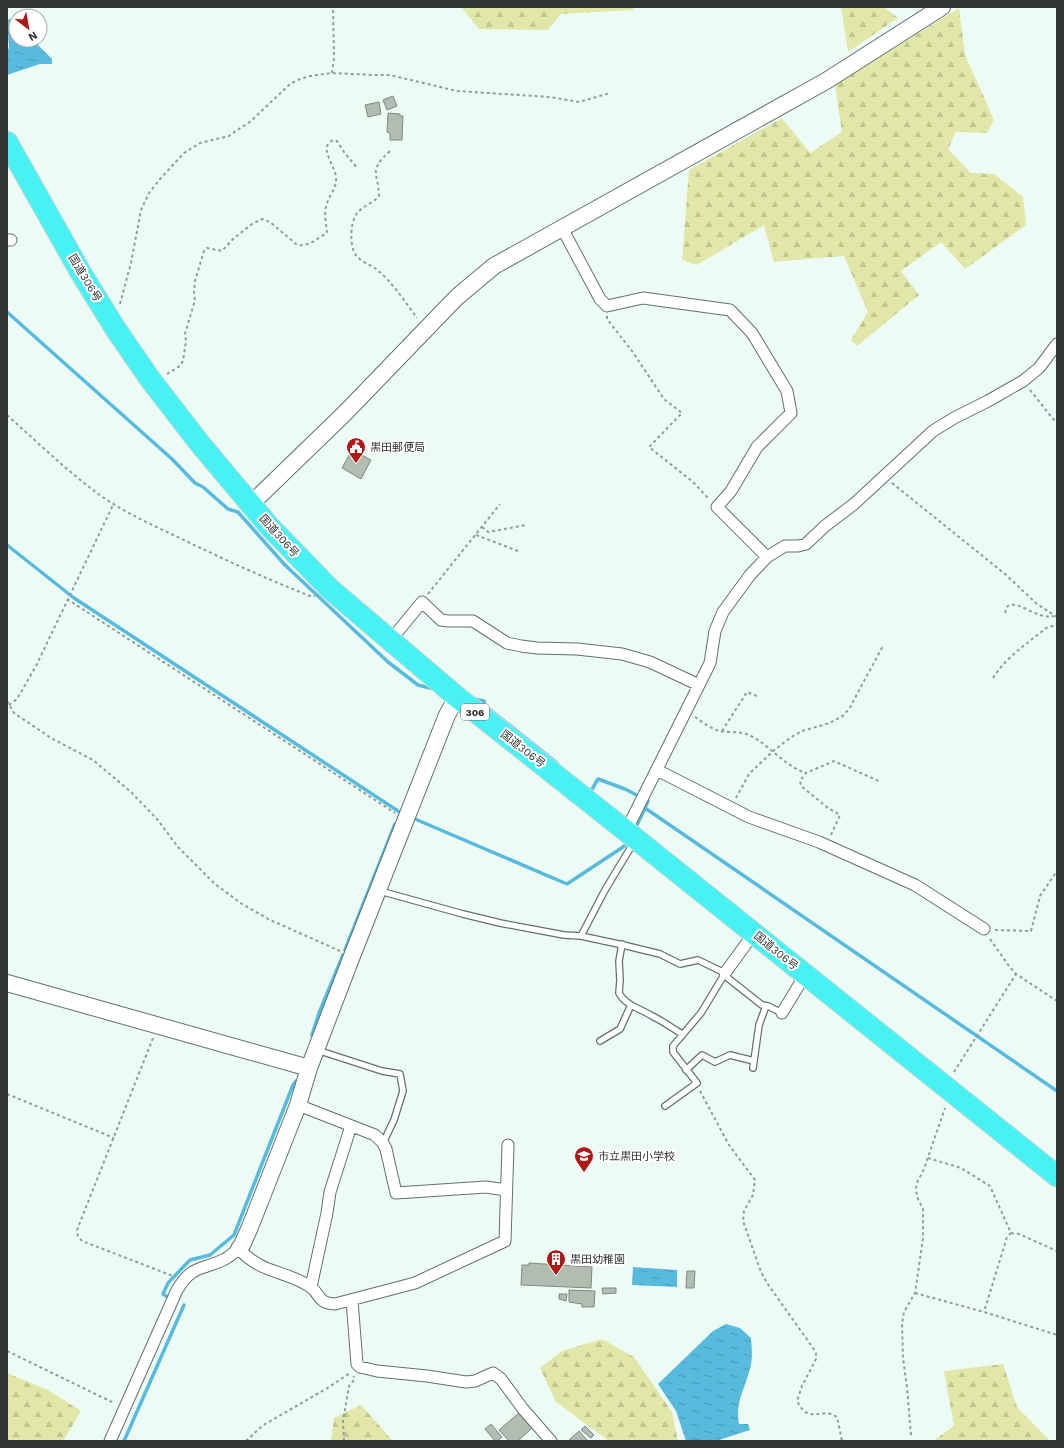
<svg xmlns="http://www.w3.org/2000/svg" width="1064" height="1448" viewBox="0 0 1064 1448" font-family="'Work Sans','Noto Sans JP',sans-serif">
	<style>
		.forest { fill: url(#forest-firs) }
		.water { fill: url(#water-ripples) }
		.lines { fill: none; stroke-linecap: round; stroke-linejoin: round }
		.stream { stroke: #58bbdd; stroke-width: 3.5 }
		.building { fill: #b2bcb0; stroke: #80897e }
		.lane-casing { stroke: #62716b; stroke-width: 8 }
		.street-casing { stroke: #62716b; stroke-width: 13 }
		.secondary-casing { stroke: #62716b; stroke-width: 18 }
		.highway-casing { stroke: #d5d7d6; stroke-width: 23 }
		.path { stroke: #919c97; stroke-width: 2; stroke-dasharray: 3 3; stroke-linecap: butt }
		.lane { stroke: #fff; stroke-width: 5.5 }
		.street { stroke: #fff; stroke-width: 11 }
		.secondary { stroke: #fff; stroke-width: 16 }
		.highway { stroke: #4af1f2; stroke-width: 21 }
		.labels { text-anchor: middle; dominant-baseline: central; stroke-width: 4; stroke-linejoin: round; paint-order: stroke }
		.shield { fill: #fff; stroke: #6d7270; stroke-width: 1 }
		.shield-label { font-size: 10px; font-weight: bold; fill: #2e3532 }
		.street-label { font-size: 11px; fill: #2e3532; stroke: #fff }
		.poi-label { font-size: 11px; fill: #2e3532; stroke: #fff; text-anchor: start }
	</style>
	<defs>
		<pattern id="forest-firs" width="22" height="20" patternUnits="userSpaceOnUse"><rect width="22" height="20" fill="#e1e7a8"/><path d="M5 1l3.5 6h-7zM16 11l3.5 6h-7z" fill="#c1c791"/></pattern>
		<pattern id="water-ripples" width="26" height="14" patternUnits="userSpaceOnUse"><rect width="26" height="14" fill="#58bbdd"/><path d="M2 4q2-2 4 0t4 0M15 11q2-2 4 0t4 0" fill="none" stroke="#4999b4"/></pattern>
	</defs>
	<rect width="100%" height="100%" fill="#ecfcf5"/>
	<!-- forest -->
	<path class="forest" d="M461,7H634L633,10L561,14L548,30L479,29Z
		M841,7H884L898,18L848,52Z
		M959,8L965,55L994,120L987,133L956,132L948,149L971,173L994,174L1023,197L1026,225L965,269L941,242L901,271L919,295L857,346L851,340L868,312L844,256L774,262L764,225L697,265L682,260L689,170L782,118L810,153L842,132L835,85Z
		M602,1339L634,1357L672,1412L678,1441H609L556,1402L540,1368L562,1351Z
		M1003,1364L1017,1407L1050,1441H933L954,1426L944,1371Z
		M7,1373L48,1390L81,1411L63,1441H7Z
		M361,1405L393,1441H331L334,1418Z"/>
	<!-- water -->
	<path class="water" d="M16,17V40H33L52,59V64H40L7,75V51L9,48L7,20Z
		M633,1267L677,1270V1287L632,1285Z
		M726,1324L740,1328L751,1338C752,1350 753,1361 749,1372C744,1390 735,1404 739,1424H748L750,1430L716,1441H686L676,1411L658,1384L713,1331Z"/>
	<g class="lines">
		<!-- stream -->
		<path class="stream" d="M7,312L172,459L195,483L203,487L228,509L238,512L285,565L388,662L418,685L434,689
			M7,545L74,598L398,811
			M474,699L484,701V705L557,763
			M589,789L591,791L598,779L625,789L648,801L645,808
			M415,819L567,884L623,847L625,845
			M636,827L645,808L1057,1091
			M345,950L395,824
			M312,1035L319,1013L343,955
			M168,1297L163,1294L168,1283L190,1260L210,1255L234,1235L293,1085L296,1081
			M124,1441L184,1305"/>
	</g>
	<!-- building -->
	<path class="building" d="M393,96L397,106L387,110L383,100Z
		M379,102L381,114L368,117L365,105Z
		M388,113L400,114V116H403L402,140H390V133L387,132Z
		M352,450L371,460L361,479L342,468Z
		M529,1263L592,1267L591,1288L521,1285L522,1265H529Z
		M687,1271H695L694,1288H686Z
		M602,1288H616V1293L603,1294Z
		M569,1290L595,1291L594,1307H582V1304L569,1302Z
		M559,1294H567L566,1301L559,1299Z
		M519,1413L532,1428L518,1441H509L499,1430Z
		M491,1424L502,1437L497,1441H495L485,1429Z
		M585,1426L594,1435L591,1438L581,1430Z
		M579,1431L588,1441H568Z"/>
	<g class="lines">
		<defs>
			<path id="lane" d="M380,891L463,914L500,923L564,935L581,936L623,945L660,954L680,964L698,960L725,973L724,975L762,1005L768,1006L782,1013
				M581,936L605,890L634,842
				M622,944L619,961L620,980L619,993C625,1005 641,1009 652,1016C663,1021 672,1028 682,1034
				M600,1041L620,1029L631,1005
				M317,1050L382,1071L400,1074L403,1091L394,1120L383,1143
				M753,1068L759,1025L766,1006
				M686,1070L702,1055L715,1062L730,1055L754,1061
				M665,1106L697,1083L673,1052V1046L701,1013L724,975"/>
			<path id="street" d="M562,228L600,299L607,306L643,298L730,310L752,333L787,391L791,413L757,447L731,491L717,507L767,557
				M7,240H11
				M390,641L422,602L441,620L448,621H473L507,643L521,646L537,648L577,649L622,654L650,662L699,685
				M657,770L749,817L819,842L915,885L984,929
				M626,831L710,663L715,631L723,612L750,575L767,557L780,549L785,546H798L806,544L825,526L854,504L933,431L954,418L988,401L1023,381L1039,368L1057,344
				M725,973L754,933
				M782,1013L805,975
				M298,1105L375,1135L383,1143L386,1149L396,1193L486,1187L506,1190
				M311,1287L327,1213L330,1192L351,1126
				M352,1300L357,1364L360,1367L377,1371L427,1376L466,1382L475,1381L493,1373L501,1379L523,1409L551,1441
				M110,1441L177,1290C193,1264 200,1271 223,1260C229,1257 234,1252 239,1249C262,1274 284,1270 309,1286C321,1293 316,1303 335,1304L415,1283L505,1241L508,1145"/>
			<path id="secondary" d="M251,504L345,413L457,297L494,266L826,81L942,7
				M7,983L309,1068
				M239,1249L242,1245L250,1227L298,1105L309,1068L352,956L447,715L457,697"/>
			<path id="highway" d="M7,142L81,273L115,328L150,379L201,445L269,526L330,589L457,697L626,831L1057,1176"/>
		</defs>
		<!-- lane casing -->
		<use href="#lane" class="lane-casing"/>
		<!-- street casing -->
		<use href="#street" class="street-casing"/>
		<!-- secondary casing -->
		<use href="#secondary" class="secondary-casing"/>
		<!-- highway casing -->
		<use href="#highway" class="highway-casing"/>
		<!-- path -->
		<path class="path" d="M332,73L334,58L333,7
			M390,151C368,171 378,171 379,196C373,203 363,206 357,213C350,223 350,242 354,252C358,260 366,263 373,267C390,278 405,302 417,318
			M120,304L131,263L141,210L149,193L160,179L184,153L200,143L229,136L236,131L251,121L290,84L300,79L310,76L332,73L374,75H390L457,91L550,97L579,102L610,93
			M607,316V319L632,351L664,399L682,413L649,447L693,482L709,499
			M167,374L180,366L183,361L186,341L185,334L195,300L194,292L195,281L204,251L207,248L222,251L233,239L252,224L262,219L270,222L296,244C304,249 320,238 327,232C326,224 324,214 326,207C328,196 337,189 336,178C336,167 321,151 329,143C332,140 333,140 337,141L344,152L358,169
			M1030,390L1053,419L1057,421
			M7,415C36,441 65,469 97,493C124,513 157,527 188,542C228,561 269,580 310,596H315
			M892,483L1005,574L1037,604L1057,617
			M482,527L488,532L526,525
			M476,535L518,551
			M428,594L500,504
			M67,599L395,813
			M1005,613C1006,610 1006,606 1010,605C1020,602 1039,620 1054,616
			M993,678C1006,657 1027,644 1046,628L1051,626L1057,627
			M7,701L14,713L51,738L93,760L131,792L157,819L178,847L215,884L242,904L268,919L340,951
			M9,705L17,699L36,666L114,503
			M695,717C702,722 710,728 719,731C728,733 741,731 749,735C770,745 784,766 806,773
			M722,731L747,692L757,696
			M736,798L749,774L773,751L790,738L802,731L830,723L844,715L851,706L857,694L883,646
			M831,835L840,815L828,808L801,786L800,781L806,773L834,761L881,782
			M995,930L1031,931L1040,896L1057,871
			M990,939L1009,966L1016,974L1057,1001
			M153,1038L77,1230L78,1236L82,1241L173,1276
			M954,1072L1016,974
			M700,1091L729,1145L755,1180L753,1195L744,1211L743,1221L761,1272L767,1283L813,1348L816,1354V1359L802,1386L797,1401C810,1426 820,1406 837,1417L842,1441
			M7,1094L114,1138
			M928,1158L961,1168L990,1186L1011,1233L1007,1237L984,1312
			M1011,1233L1019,1234L1057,1251
			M915,1293L984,1312L1057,1335
			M7,1351L114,1403
			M911,1435L907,1387L903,1358L902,1324L904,1312L915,1293L923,1238V1209L917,1197L916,1188L917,1183L924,1169L945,1108
			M246,1441L262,1426L326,1389L350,1373
			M344,1441L343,1421L349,1386L354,1380V1376"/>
		<!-- lane -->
		<use href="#lane" class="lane"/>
		<!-- street -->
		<use href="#street" class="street"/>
		<!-- secondary -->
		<use href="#secondary" class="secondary"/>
		<!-- highway -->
		<use href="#highway" class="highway"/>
	</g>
	<!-- icons -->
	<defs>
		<symbol id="civic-pin" viewBox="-11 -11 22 30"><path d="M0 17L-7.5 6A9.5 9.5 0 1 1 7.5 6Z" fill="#ab1a17" stroke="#fff"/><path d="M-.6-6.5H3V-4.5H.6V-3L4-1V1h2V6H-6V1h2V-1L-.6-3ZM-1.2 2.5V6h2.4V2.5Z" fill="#fff"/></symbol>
		<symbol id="school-pin" viewBox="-11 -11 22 30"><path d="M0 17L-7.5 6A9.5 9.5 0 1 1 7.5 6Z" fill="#ab1a17" stroke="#fff"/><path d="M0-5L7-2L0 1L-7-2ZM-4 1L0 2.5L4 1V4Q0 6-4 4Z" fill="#fff"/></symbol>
		<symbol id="building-pin" viewBox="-11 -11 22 30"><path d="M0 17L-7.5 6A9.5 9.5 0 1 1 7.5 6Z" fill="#ab1a17" stroke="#fff"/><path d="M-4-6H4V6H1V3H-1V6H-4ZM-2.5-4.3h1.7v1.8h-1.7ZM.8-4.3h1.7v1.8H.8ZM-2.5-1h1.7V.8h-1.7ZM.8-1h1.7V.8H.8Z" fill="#fff"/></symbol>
	</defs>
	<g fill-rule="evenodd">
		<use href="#civic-pin" x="345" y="436" width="22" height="30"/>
		<use href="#school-pin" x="573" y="1145" width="22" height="30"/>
		<use href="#building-pin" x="545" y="1248" width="22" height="30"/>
	</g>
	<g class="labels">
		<!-- shield labels -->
		<rect class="shield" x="461" y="704" width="28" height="16" rx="3"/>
		<g class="shield-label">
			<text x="475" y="712">306</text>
		</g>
		<!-- street labels -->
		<g class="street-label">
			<text transform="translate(85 278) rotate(59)">国道306号</text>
			<text transform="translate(279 536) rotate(48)">国道306号</text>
			<text transform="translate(523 749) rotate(38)">国道306号</text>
			<text transform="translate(776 951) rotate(39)">国道306号</text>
		</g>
		<!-- poi labels -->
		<g class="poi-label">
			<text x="370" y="447">黒田郵便局</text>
			<text x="598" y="1156">市立黒田小学校</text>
			<text x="570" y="1259">黒田幼稚園</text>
		</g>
	</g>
	<!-- border -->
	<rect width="1064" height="1448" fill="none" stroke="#2e3532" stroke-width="16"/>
	<!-- north arrow -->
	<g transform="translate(28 28) rotate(149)"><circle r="19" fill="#ffffff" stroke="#abaead"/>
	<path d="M0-3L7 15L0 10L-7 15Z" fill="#ab1a17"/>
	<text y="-6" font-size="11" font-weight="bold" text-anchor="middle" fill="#2e3532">N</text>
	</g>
</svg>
